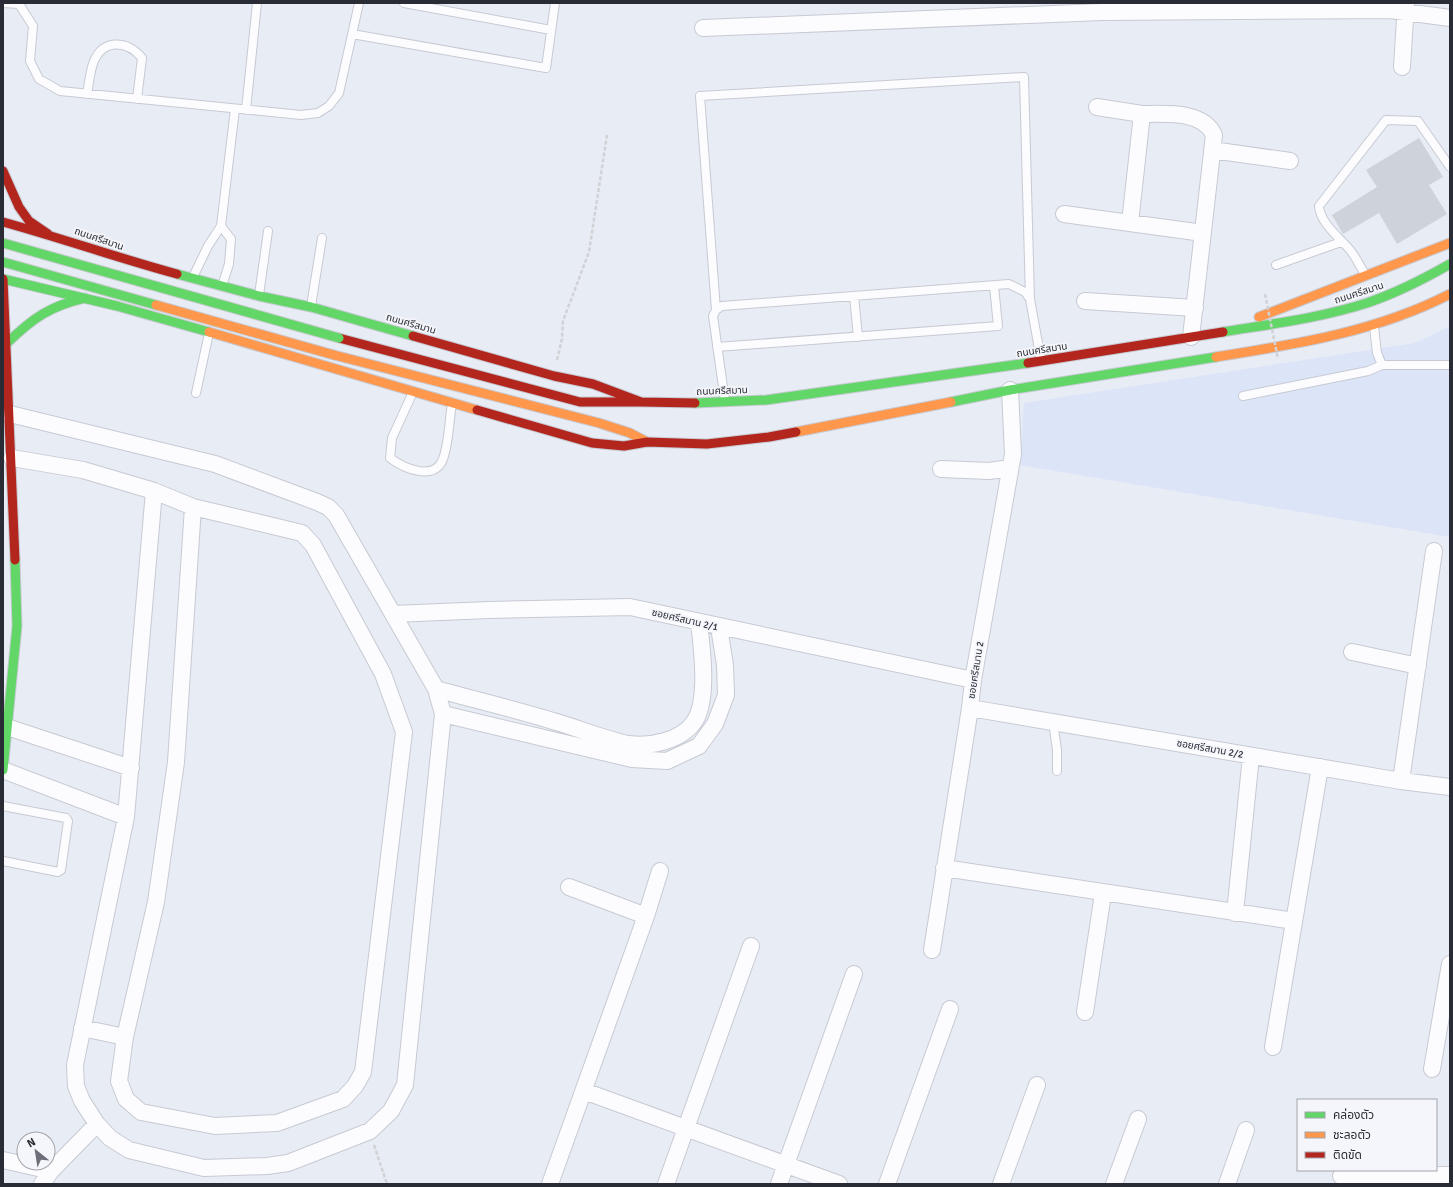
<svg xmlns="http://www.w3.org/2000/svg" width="1453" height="1187" viewBox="0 0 1453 1187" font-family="Signika,'Noto Sans Thai',sans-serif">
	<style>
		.built { fill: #dce4f8 }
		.building { fill: #ced3da }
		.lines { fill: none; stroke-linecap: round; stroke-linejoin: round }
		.lane-casing { stroke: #c7cad3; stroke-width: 10 }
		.street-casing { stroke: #c7cad3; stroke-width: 18 }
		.fast-casing { stroke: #c7cad3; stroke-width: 11 }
		.slow-casing { stroke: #c7cad3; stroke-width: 11 }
		.jam-casing { stroke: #c7cad3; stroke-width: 11 }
		.path { stroke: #d1d2d6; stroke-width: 2.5; stroke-dasharray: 4 2; stroke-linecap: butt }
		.lane { stroke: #fcfcfe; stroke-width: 8 }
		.street { stroke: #fcfcfe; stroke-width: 16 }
		.fast { stroke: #63d668; stroke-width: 9 }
		.slow { stroke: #ff974d; stroke-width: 9 }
		.jam { stroke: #b3261e; stroke-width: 9 }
		.fast-bridge-casing { stroke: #c8cace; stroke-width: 11; stroke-linecap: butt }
		.slow-bridge-casing { stroke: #c8cace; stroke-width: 11; stroke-linecap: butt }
		.path-bridge { stroke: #d1d2d6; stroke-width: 2.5; stroke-dasharray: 4 2; stroke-linecap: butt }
		.fast-bridge { stroke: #63d668; stroke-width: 9 }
		.slow-bridge { stroke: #ff974d; stroke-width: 9 }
		.labels { text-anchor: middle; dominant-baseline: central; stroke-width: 3.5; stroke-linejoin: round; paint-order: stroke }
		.street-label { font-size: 10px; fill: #292c34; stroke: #f5f6fb }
	</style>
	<rect width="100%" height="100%" fill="#e8ecf5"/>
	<!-- built -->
	<path class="built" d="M1450,326V537L1020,465L1024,403L1415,343Z"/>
	<!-- building -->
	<path class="building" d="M1419,138L1443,177L1429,185L1447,214L1397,244L1379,213L1343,234L1332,215L1377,187L1366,170Z"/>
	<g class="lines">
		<defs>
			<path id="lane" d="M3,3L19,4L33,26L30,61L39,79L60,91L301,115L318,113L329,106L339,93L359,3
				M404,3L551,30
				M352,34L546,68L555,3
				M87,94C89,84 90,70 94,61C104,38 128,41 142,58L137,99
				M246,110L257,3
				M221,226L235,109
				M1276,265L1341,242
				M1365,274C1360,267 1356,257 1350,250C1339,237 1320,223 1319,206L1386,120L1418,121L1450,167
				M193,277L208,246L221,226L231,239L229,264L222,286
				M259,295L268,231
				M854,296L858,337
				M311,306L322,238
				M716,310L700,96L1024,77L1030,299
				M1374,327L1377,353L1382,365H1450
				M717,347L998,326L994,286
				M413,392L392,438L390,458C403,468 435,482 443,459C449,443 449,420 452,404
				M196,393L209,333
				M1243,396L1368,371L1382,365
				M725,401L713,316L716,310L722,306L1009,284L1025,292L1030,299L1041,360
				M1053,722L1057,750V771
				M3,806L66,818L68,821L61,870L58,872L3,861"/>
			<path id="street" d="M703,28L1102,12L1390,10L1450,18
				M1402,67L1406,3
				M1097,107L1142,114
				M1212,150L1290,161
				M1064,214L1203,233
				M1130,223L1142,114C1164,114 1203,110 1214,135L1191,337
				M1085,301L1195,308
				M10,414L215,464L317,502L328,507L336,515L436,689L443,714L405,1085L391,1111L370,1131L288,1163L267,1166L204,1168L129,1150L110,1138L97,1124L82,1101L76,1086L75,1065L126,817L154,491
				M12,458L83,470L154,491L193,507L302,533L313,545L383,674L404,732L363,1072L355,1086L343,1099L277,1123L215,1126L141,1112L126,1099L119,1081L125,1037L156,902L176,762L193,507
				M941,469L989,471L1010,468
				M393,614L489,610L630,607L973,680
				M1352,652L1418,666
				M436,689C475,700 514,709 553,721C578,728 603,739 628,744C650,747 681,741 694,722C709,701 702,647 699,623
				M970,708L1401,781L1450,787
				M443,714L632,759L667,761L699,746L715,724L726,695L725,665L719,627
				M7,727L131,768
				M3,770L126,817
				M1401,781L1434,551
				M944,868L1294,921
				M569,887L646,916
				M1235,913L1251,756
				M932,950L970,708L973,680L1013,454L1010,390
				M1085,1012L1103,894
				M82,1028L125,1037
				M1273,1047L1320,767
				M1432,1069L1450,964
				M584,1091L839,1184
				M3,1160L51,1171
				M1341,1176L1450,1175
				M42,1184L51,1171L97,1124
				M550,1184L646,916L660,871
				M666,1184L751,946
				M779,1184L854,974
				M887,1184L950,1009
				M1001,1184L1037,1085
				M1114,1184L1138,1119
				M1227,1184L1246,1130"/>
			<path id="fast" d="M177,274L259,296L311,307L413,336
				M3,279L117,306L209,332
				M1223,332C1271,324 1320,318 1367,303C1396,293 1424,279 1450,264
				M7,343C33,318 50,306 85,298
				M951,402L1010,390L1216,357
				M695,403L766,400L1028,363
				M3,770L17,626L15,560"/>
			<path id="slow" d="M1259,317L1450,243
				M209,332L477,410
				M334,355L599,423L630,433L647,442
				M1216,357C1297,344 1376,332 1450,294
				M796,432L951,402"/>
			<path id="jam" d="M3,171L19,207L29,221L48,234
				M3,222C61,238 118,258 177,274
				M3,279L15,560
				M413,336L554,376L593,384L641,402L695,403
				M339,338L580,402H641
				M1028,363L1223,332
				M477,410L592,443L624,446L647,442L707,444L769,437L796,432"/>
		</defs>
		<!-- lane casing -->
		<use href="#lane" class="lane-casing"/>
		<!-- street casing -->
		<use href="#street" class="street-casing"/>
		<!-- fast casing -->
		<use href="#fast" class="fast-casing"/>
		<!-- slow casing -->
		<use href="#slow" class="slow-casing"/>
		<!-- jam casing -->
		<use href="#jam" class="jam-casing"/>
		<!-- path -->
		<path class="path" d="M557,360L562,339L563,321L589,252L607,135
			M374,1145L387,1184"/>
		<!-- lane -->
		<use href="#lane" class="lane"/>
		<!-- street -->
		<use href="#street" class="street"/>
		<!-- fast -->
		<use href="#fast" class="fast"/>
		<!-- slow -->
		<use href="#slow" class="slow"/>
		<!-- jam -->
		<use href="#jam" class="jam"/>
		<defs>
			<path id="fast-bridge" d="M3,243L339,338
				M3,262L156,305"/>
			<path id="slow-bridge" d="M156,305L334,355"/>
		</defs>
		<!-- fast-bridge casing -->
		<use href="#fast-bridge" class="fast-bridge-casing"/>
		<!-- slow-bridge casing -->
		<use href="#slow-bridge" class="slow-bridge-casing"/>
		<!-- path-bridge -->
		<path class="path-bridge" d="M1265,294L1278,359"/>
		<!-- fast-bridge -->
		<use href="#fast-bridge" class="fast-bridge"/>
		<!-- slow-bridge -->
		<use href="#slow-bridge" class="slow-bridge"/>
	</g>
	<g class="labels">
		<!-- street labels -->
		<g class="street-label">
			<text transform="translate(99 239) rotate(19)">ถนนศรีสมาน</text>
			<text transform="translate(1359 293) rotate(-18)">ถนนศรีสมาน</text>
			<text transform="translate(411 324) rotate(16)">ถนนศรีสมาน</text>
			<text transform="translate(1042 350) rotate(-9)">ถนนศรีสมาน</text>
			<text transform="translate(722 391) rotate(-2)">ถนนศรีสมาน</text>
			<text transform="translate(685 620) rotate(13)">ซอยศรีสมาน 2/1</text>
			<text transform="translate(976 670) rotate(-81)">ซอยศรีสมาน 2</text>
			<text transform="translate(1210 749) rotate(10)">ซอยศรีสมาน 2/2</text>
		</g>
	</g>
	<!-- border -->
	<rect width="1453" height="1187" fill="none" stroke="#292c34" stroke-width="8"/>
	<!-- legend -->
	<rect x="1297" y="1099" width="140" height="72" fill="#f5f6fb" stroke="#a3a5ab"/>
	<rect x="1305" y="1112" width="20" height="6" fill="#63d668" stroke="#a3a5ab"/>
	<text x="1333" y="1119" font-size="12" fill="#292c34">คล่องตัว</text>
	<rect x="1305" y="1132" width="20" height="6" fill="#ff974d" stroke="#a3a5ab"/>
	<text x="1333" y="1139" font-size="12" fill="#292c34">ชะลอตัว</text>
	<rect x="1305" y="1152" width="20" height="6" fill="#b3261e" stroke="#a3a5ab"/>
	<text x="1333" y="1159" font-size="12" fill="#292c34">ติดขัด</text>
	<!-- north arrow -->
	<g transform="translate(36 1151) rotate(330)"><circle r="19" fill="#f5f6fb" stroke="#a3a5ab"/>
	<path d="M0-3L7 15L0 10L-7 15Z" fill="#6c6f78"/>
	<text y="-6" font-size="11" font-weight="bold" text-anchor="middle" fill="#292c34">N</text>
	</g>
</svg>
